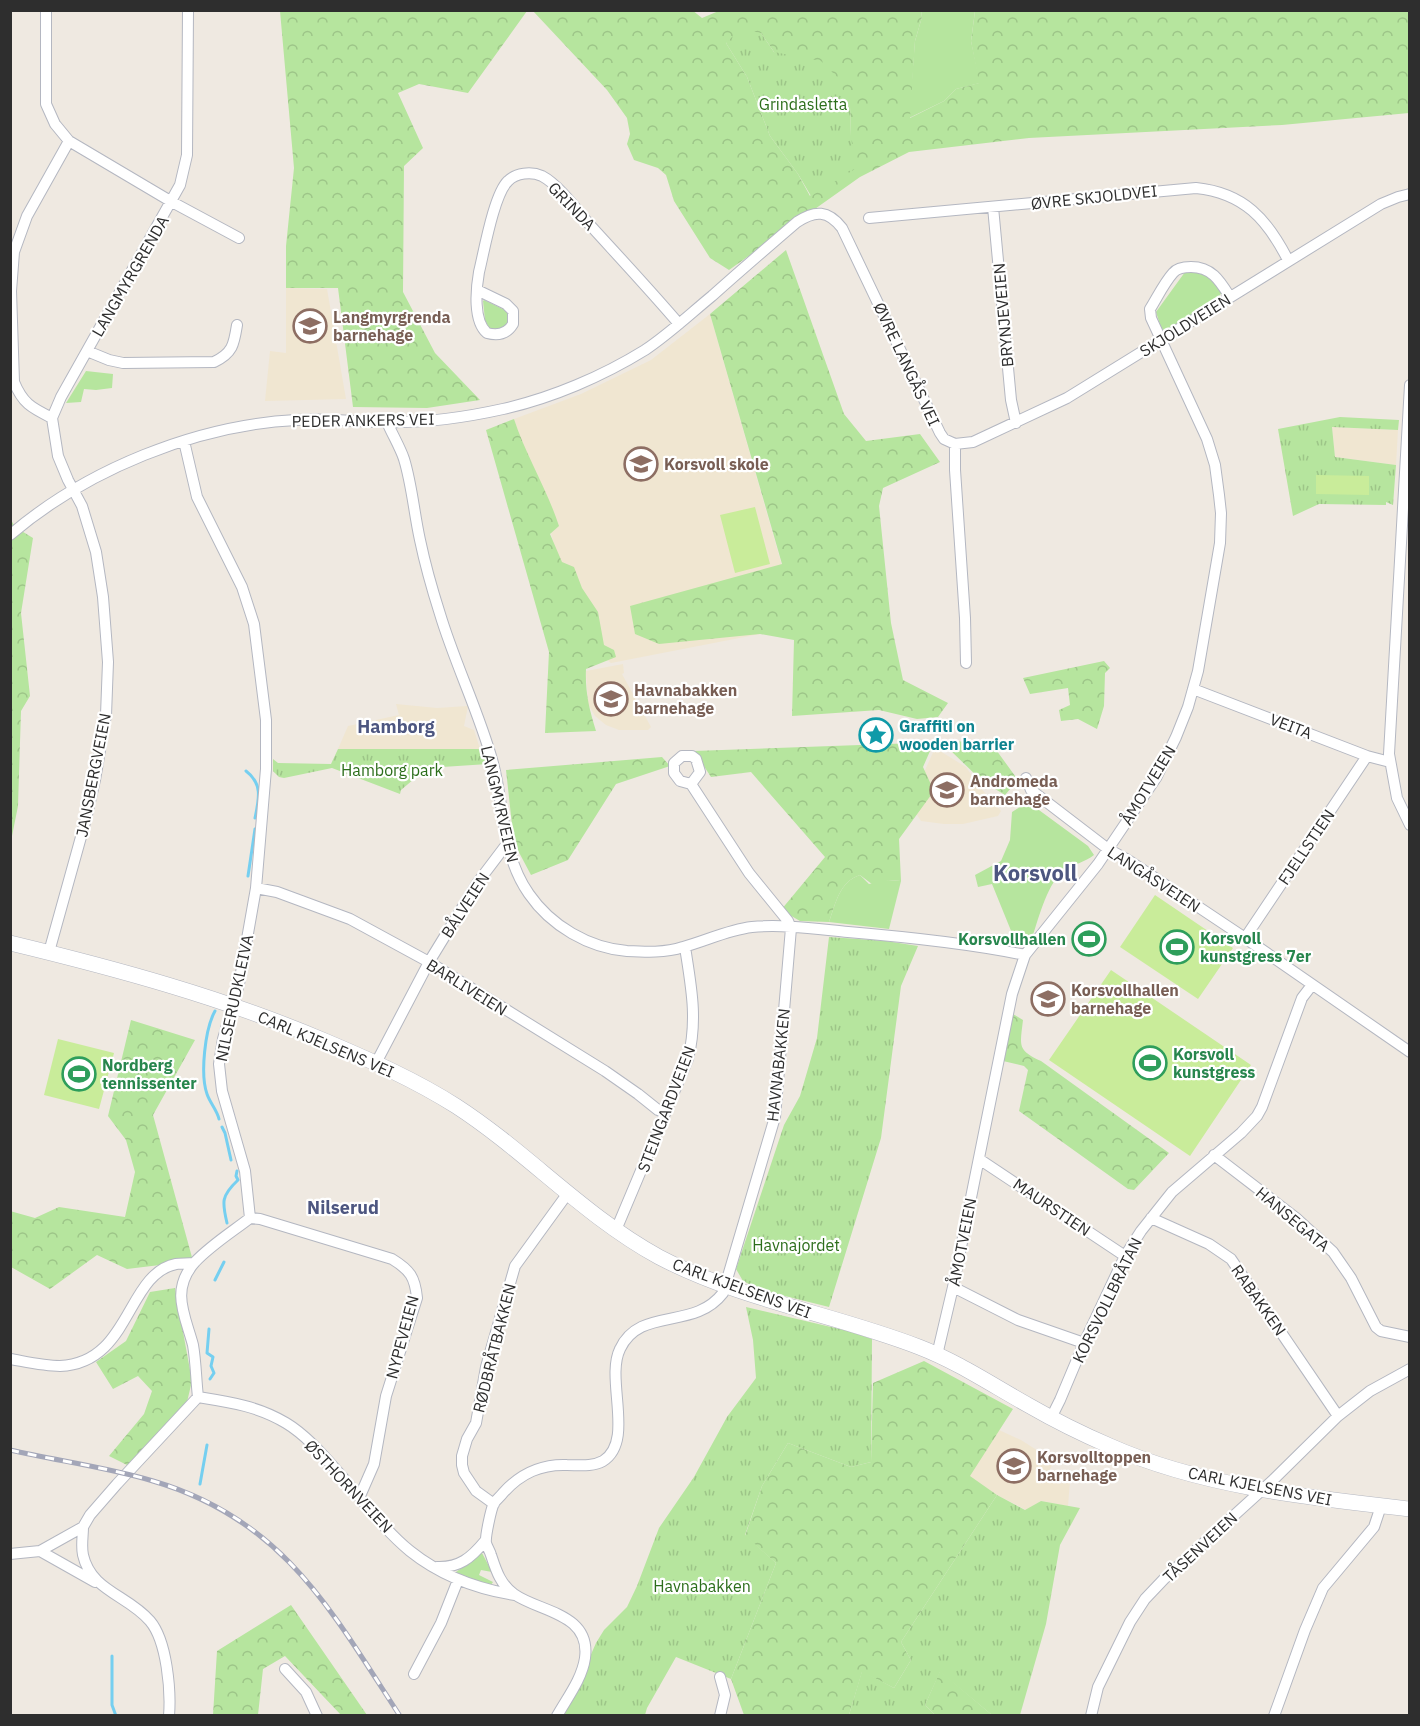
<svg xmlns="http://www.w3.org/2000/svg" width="1420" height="1726" viewBox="0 0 1420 1726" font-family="'IBM Plex Sans',sans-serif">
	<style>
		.education { fill: #f0e6d1 }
		.grass { fill: #b6e59e }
		.forest { fill: url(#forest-crowns); fill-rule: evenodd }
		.park { fill: url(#park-tufts) }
		.pitch { fill: #c9ec9a }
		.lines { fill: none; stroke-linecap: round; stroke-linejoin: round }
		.stream { stroke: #75cff0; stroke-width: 3 }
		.street-casing { stroke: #b4b7c1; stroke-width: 12 }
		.secondary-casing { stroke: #b4b7c1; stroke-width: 16 }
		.street { stroke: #fff; stroke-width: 10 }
		.secondary { stroke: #fff; stroke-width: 15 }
		.rail-casing { stroke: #a3a6b8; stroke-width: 5 }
		.rail { stroke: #fff; stroke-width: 3; stroke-dasharray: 9; stroke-linecap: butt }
		.labels { text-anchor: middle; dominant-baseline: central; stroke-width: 4.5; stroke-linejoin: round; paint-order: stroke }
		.park-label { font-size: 16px; fill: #2c6e1b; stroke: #fff }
		.street-label { font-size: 16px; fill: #2e2e2e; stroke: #fff }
		.education-label { font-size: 16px; font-weight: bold; fill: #785e54; stroke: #fff; text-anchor: start }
		.culture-label { font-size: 16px; font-weight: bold; fill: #0d838f; stroke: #fff; text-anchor: start }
		.leisure-label { font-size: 16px; font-weight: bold; fill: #27864d; stroke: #fff; text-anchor: start }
		.neighbourhood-label { font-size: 18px; font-weight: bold; fill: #4d5680; stroke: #fff }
		.district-label { font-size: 22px; font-weight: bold; fill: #4d5680; stroke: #fff }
	</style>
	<defs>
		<pattern id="forest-crowns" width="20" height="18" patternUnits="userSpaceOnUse" patternTransform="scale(1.5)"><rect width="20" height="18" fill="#b6e59e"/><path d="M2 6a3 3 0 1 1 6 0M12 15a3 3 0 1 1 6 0" fill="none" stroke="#9dc588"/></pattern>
		<pattern id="park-tufts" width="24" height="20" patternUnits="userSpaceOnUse" patternTransform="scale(1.5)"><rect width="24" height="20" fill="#b6e59e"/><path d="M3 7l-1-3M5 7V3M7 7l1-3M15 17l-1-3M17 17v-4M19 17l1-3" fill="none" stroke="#9dc588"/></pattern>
	</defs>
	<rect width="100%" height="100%" fill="#efe9e1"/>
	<!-- education -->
	<path class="education" d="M286,288L327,289L346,399L265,401L270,351L286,353Z
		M710,314L788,587L760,634L611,663L586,644L560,567L545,511L514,419L581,394L651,360Z
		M1332,427L1398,430L1396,465L1335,457Z
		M623,664L624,673L622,674L651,727L648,730H619L606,725L595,716L588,704L586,671Z
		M396,704L437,708L468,706L464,726L474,730L480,749H338L348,726L399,715Z
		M935,748L966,767L979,786L1001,811L998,816L963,824H944L921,821L906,798L921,779Z
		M999,1430L1021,1440L1054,1461L1048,1473L1052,1475L1051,1482L1060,1484L1068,1479L1070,1481L1068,1506L1041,1501L1026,1510L997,1495L969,1476Z"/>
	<!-- grass -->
	<path class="grass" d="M921,11H975L971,41L980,83L956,89L944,101L909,118L915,41L922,17Z
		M1185,272L1208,273L1222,292L1218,298L1165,331L1161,328L1156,312Z
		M484,300L507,311L509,320C504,330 498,330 489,328L485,320L483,301Z
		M86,371L113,374L112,388L96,390L84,389L81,402L66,403Z
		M1028,802L1088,846L1094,855C1085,862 1074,864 1065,870C1048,881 1039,917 1033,935L1016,943L992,884L978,887L975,875L1001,861L1010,840L1012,812Z
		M860,875L869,884L888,880L901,881L889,929L829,922C836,903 839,882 860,875Z
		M482,1553L492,1572L481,1570L479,1575L493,1582L491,1585L458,1575L456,1572Z"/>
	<!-- forest -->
	<path class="forest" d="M692,10L702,18L721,10L921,11L922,17L915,41L910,118L944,101L956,89L979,83L971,41L975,11H1409V113L1282,125L1029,138L909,152L860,177L729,270L710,258L674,201L666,175L658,168L634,160L627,144L630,134L627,118L607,90L533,11ZM761,33L774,52L850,107L851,136L810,196L798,174L770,136L747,77L726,43Z
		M280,11H527L468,93L419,84L398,93L423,148L404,166L403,292L435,353L480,400L427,408L353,407L338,288H286V246L294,168Z
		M786,250L844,414L866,441L920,434L940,462L883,488L879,506L891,623L903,680L948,703L938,717L917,719L879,710L792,716L794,640L760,634L659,644L635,634L630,606L782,564L710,314Z
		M514,419C526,456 547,489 559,526L550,534L562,562L574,567L582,588L598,612L604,645L614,650L616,657L586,669C585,691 589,709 596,731L545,733L549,652L486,430Z
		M10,518L15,527L33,538L21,613L30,696L21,711L18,806L11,841Z
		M1104,661L1110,668L1105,673L1104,706L1097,729L1078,719L1061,721L1059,710L1070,705L1068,688L1030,694L1023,678Z
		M972,741L994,747L1018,780L1005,795L982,781L949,749L930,751L923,767L934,791L899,839L901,881L888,880L877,888L860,875C839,882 836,903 829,922L800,921L781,910L825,857L751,772L711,777L694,751Z
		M662,757L670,766L616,784L568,860L531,875L514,843L506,770Z
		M1013,1014L1023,1020C1020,1046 1017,1050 1041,1061L1169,1153L1134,1190L1128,1189L1019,1111L1028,1070L1024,1066L1003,1061Z
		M131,1020L195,1040L153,1115L193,1261L127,1269L97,1255L50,1289L11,1267L10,1211L35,1218L59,1207L125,1217L135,1172L126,1140L108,1116Z
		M175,1288L192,1381L187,1402L177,1416L127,1465L109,1456L144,1414L152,1391L138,1376L113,1389L96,1362L126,1341L150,1292Z
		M924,1361L1013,1409L970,1476L997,1495L901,1642L911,1660L894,1688L862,1672L849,1715H744L731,1679L776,1563L745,1536L762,1486L788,1443L851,1467L871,1462L873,1383Z
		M291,1605L367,1715H341L285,1656L263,1669L258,1715H213L217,1651Z
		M940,1671L992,1715H935L925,1705Z"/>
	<!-- park -->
	<path class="park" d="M740,29L761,33L774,52L821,61L838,78L850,107L851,136L855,169L811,196L798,174L770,136L747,77L726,43Z
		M1340,417L1399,420L1398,430L1332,427L1335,457L1396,465L1393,505L1386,502V505L1319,504L1293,516L1278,429Z
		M338,749H484L488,764L427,768L401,790L400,794L332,768L284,778L279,777L273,771V759L278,763L331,764Z
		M829,937L886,941L918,946L901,986L881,1138L829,1307L761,1290L743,1281L736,1269L784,1125L800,1096L817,1038Z
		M746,1307L848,1331L872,1339L871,1462L851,1467L788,1443L762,1486L745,1535L776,1563L731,1679L676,1657L647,1708L645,1715L564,1716L596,1643L604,1630L627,1607L637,1586L659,1528L694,1477L727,1417L756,1378L753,1340Z
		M997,1495L1025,1510L1041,1501L1080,1508L1060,1545L1046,1624L1020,1715H992L940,1672L925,1705L935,1715H849L862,1671L894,1688L911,1660L901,1642Z"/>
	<!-- pitch -->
	<path class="pitch" d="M1316,475L1369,476V495L1316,494Z
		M755,507L770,564L735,573L720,515Z
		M1155,895L1233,948L1198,999L1120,947Z
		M1111,970L1251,1065L1190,1156L1049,1060Z
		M58,1039L114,1053L99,1109L44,1095Z"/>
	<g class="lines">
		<!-- stream -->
		<path class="stream" d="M246,771C263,784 259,799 255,818
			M248,876L255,829
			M215,1011C205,1029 200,1074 207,1094C210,1103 217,1110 219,1119
			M222,1127L225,1133L231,1160
			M227,1223C222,1202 221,1196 238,1180L236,1176L237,1171
			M215,1280L224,1262
			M209,1329L207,1353L213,1357L211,1366L214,1373L210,1379
			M200,1484L207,1445
			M112,1656V1705L116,1716"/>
		<defs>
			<path id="street" d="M46,10V104L55,124L69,141L172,202L239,238
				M993,207L1011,400L1016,423
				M869,218L1196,188C1244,193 1267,219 1288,260
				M477,290L506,304L513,311V324C507,334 498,336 487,333C473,321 476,289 479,272C484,252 494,194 508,181C516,173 531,171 542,176C559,185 577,210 590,225C620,258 650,290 679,324
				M87,351L109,360L123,363L214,362C233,353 234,344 237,325
				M1410,385L1389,754L1397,798L1410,825
				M52,418C32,408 23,404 14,382L11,291L14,252L27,216L69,141
				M387,422C392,434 400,447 404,459C412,485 414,513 420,540C425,564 432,589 440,614C455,664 479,712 493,763C505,808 501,854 529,894C551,926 589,948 627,951C646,952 665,953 683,947C706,941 727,930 752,927C783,924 817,929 848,932C907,937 968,943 1025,955
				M955,444V470L965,618L966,663
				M10,535C86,470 196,425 296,420C326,418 356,422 386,422C423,423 467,417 503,409C552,398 603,376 645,350C669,334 690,314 712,296C740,271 769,246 797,222C815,210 828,210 842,228L940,433L944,439L955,444L973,442L1067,398L1381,204L1398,197L1410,194
				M1193,689L1367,756L1390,762
				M1026,778L1031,790L1108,849L1128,860L1245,938L1410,1052
				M256,888L277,892L350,919L429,962L605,1071L638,1094L658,1110L665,1113
				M1245,938L1367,756
				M49,952L86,819L95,780L106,715L108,662L103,597L96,552L82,506L68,480L58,456L52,418L61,397L180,185L187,155L188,10
				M376,1063L429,962L478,882L506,845
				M1214,1155L1296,1218L1333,1252L1351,1278L1376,1327L1381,1331L1410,1337
				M979,1159L1125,1256
				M250,1218L260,1219L392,1259C410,1270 415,1277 417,1298L386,1396L374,1464L360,1496
				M1151,1218L1209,1244L1231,1259L1338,1416
				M616,1230L688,1059C698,1019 691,986 685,947
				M953,1287L1018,1320L1084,1343
				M937,1355L953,1287L1012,994L1025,955L1098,864L1156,778L1176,737L1188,707L1198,671L1220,543L1221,513L1219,495L1215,465L1207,439L1151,318L1150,309C1157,298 1164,283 1173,273C1177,268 1184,267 1191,267C1212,267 1220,281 1230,297
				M10,1359C27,1362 44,1366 60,1366C131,1363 126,1274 176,1264C181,1263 188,1264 194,1263
				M198,1397C229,1402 258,1406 286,1423C306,1435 323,1455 339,1473C362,1499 383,1529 410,1551C440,1575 477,1589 515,1595
				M1051,1418L1060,1400L1084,1343L1125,1256L1141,1231L1172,1192L1241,1133L1257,1116L1262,1107L1302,998L1312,985
				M494,1504L476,1491L464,1473L462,1465V1456L467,1439L476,1423L486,1367L515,1266L568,1193
				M83,1527L90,1515L117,1484L198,1397C196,1380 196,1362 193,1345C185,1315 170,1290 195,1262C211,1245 232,1232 250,1218L245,1171L222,1091L219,1064L223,1039L239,984L256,888L266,769V720L254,624L242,587L197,497L184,441
				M40,1551L95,1582
				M10,1554L40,1551L83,1527C83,1536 81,1546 83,1555C91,1591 128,1595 150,1621C167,1641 171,1691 169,1716
				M437,1567C459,1568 471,1558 485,1541
				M285,1669L306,1692L317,1716
				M414,1674L441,1623L458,1580
				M720,1677L725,1695L720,1716
				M557,1716C567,1698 582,1679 585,1658C591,1613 539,1612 514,1594C500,1584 496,1570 491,1555C490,1551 487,1547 486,1543C485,1537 491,1509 494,1503C496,1500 501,1496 503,1493C521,1473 541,1464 567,1465C579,1465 592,1467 603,1461C635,1441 605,1379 620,1349C640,1306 694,1331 723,1293L775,1117L791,928L788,921L749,873L691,784L700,772L696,759L692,756H682L674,763V773L680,781L691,784
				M1091,1716L1098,1687L1130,1622L1145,1599L1164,1579L1272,1481L1338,1416L1370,1391L1410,1369
				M1274,1716L1305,1630L1323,1588L1374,1527L1381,1506"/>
			<path id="secondary" d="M10,943C118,969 224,998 325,1041C370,1060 415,1080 456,1106C527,1152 584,1216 659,1257C741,1300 834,1314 919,1347C958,1362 992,1385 1028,1405C1054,1420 1082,1434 1110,1446C1202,1487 1311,1498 1410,1509"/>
		</defs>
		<!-- street casing -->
		<use href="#street" class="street-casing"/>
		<!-- secondary casing -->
		<use href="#secondary" class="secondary-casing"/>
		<!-- street -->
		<use href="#street" class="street"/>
		<!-- secondary -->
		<use href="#secondary" class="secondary"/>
		<defs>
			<path id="rail" d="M10,1450C58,1461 106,1467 153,1481C283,1519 331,1610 400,1716"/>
		</defs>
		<!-- rail casing -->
		<use href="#rail" class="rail-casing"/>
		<!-- rail -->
		<use href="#rail" class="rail"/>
	</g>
	<!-- icons -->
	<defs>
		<symbol id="school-ring" viewBox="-11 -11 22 22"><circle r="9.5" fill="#fff" stroke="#8d6e63" stroke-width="1.5"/><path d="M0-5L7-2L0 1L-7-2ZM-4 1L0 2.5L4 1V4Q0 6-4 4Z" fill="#8d6e63"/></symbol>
		<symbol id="sight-ring" viewBox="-11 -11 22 22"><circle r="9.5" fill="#fff" stroke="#0f9aa8" stroke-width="1.5"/><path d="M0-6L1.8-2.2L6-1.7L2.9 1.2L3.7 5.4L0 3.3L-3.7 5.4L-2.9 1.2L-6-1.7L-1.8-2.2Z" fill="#0f9aa8"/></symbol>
		<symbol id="stadium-ring" viewBox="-11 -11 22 22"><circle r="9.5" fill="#fff" stroke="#2e9e5b" stroke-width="1.5"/><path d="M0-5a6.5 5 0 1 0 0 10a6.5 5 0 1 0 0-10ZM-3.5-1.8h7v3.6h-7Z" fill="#2e9e5b"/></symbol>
	</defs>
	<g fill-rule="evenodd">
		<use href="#school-ring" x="291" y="307" width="38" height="38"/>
		<use href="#school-ring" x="622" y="445" width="38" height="38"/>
		<use href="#school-ring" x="592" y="680" width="38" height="38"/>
		<use href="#sight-ring" x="857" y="716" width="38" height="38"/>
		<use href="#school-ring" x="928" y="771" width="38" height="38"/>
		<use href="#stadium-ring" x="1070" y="920" width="38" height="38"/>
		<use href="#stadium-ring" x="1158" y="928" width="38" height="38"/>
		<use href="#school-ring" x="1029" y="980" width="38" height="38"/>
		<use href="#stadium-ring" x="1131" y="1044" width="38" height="38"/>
		<use href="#stadium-ring" x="60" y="1055" width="38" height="38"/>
		<use href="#school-ring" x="995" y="1447" width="38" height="38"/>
	</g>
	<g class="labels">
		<!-- park labels -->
		<g class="park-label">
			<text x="803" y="104">Grindasletta</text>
			<text x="392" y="770">Hamborg park</text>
			<text x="796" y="1245">Havnajordet</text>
			<text x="702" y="1586">Havnabakken</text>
		</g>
		<!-- street labels -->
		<g class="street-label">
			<text transform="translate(1094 197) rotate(-6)">ØVRE SKJOLDVEI</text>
			<text transform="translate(572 206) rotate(46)">GRINDA</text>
			<text transform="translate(130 276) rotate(-60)">LANGMYRGRENDA</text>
			<text transform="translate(1003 315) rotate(-95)">BRYNJEVEIEN</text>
			<text transform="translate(1185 325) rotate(-32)">SKJOLDVEIEN</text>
			<text transform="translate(907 364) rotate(65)">ØVRE LANGÅS VEI</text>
			<text transform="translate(363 420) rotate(-1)">PEDER ANKERS VEI</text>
			<text transform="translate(1291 726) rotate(21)">VEITA</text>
			<text transform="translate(93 775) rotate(-79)">JANSBERGVEIEN</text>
			<text transform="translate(1148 785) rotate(-59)">ÅMOTVEIEN</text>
			<text transform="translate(500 804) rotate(77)">LANGMYRVEIEN</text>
			<text transform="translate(1306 847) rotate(-56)">FJELLSTIEN</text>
			<text transform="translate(1154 879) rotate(33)">LANGÅSVEIEN</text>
			<text transform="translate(465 905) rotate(-57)">BÅLVEIEN</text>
			<text transform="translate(467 987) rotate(32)">BARLIVEIEN</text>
			<text transform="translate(234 998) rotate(-78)">NILSERUDKLEIVA</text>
			<text transform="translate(326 1044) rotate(23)">CARL KJELSENS VEI</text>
			<text transform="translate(778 1065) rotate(-84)">HAVNABAKKEN</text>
			<text transform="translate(666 1109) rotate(-69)">STEINGARDVEIEN</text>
			<text transform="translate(1052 1207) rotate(34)">MAURSTIEN</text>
			<text transform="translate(1293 1219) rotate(40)">HANSEGATA</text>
			<text transform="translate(962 1242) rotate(-79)">ÅMOTVEIEN</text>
			<text transform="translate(742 1288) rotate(20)">CARL KJELSENS VEI</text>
			<text transform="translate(1107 1300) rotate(-64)">KORSVOLLBRÅTAN</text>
			<text transform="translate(1259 1300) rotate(55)">RABAKKEN</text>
			<text transform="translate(402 1337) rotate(-75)">NYPEVEIEN</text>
			<text transform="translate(494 1348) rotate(-76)">RØDBRÅTBAKKEN</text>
			<text transform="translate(349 1486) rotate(47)">ØSTHORNVEIEN</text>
			<text transform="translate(1260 1486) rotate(11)">CARL KJELSENS VEI</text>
			<text transform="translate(1200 1547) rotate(-43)">TÅSENVEIEN</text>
		</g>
		<!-- education labels -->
		<g class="education-label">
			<text x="333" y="317">Langmyrgrenda<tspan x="333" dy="18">barnehage</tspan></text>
			<text x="664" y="464">Korsvoll skole</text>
			<text x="634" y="690">Havnabakken<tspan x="634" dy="18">barnehage</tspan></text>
			<text x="970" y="781">Andromeda<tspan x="970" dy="18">barnehage</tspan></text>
			<text x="1071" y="990">Korsvollhallen<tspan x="1071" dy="18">barnehage</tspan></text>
			<text x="1037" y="1457">Korsvolltoppen<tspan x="1037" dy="18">barnehage</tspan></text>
		</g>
		<!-- culture labels -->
		<g class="culture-label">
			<text x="899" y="726">Graffiti on<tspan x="899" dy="18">wooden barrier</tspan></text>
		</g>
		<!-- leisure labels -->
		<g class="leisure-label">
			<text x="1200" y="938">Korsvoll<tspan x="1200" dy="18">kunstgress 7er</tspan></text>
			<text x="1066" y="939" text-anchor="end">Korsvollhallen</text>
			<text x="1173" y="1054">Korsvoll<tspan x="1173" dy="18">kunstgress</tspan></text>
			<text x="102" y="1065">Nordberg<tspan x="102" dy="18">tennissenter</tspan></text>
		</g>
		<!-- neighbourhood labels -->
		<g class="neighbourhood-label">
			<text x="396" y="726">Hamborg</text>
			<text x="343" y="1207">Nilserud</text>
		</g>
		<!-- district labels -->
		<g class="district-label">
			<text x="1035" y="872">Korsvoll</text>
		</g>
	</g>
	<!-- border -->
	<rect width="1420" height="1726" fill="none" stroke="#2e2e2e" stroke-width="24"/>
</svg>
